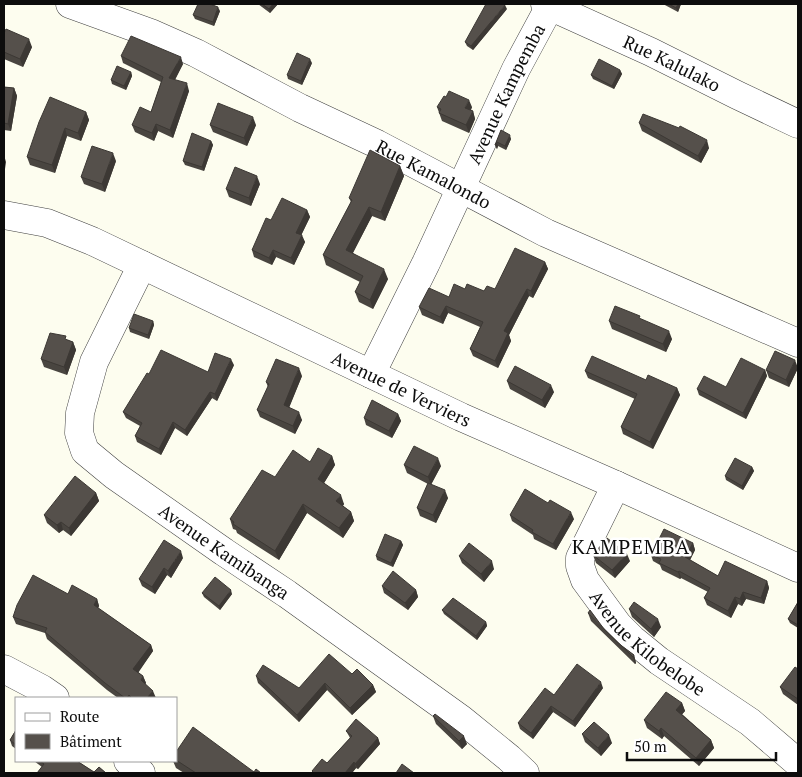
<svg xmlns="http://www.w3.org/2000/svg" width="802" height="777" viewBox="0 0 802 777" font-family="'PT Serif',serif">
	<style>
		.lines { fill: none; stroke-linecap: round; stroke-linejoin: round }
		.minor-casing { stroke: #404040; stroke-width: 29 }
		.minor { stroke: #fff; stroke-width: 28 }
		.wall { fill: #494540 }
		.shaded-wall { fill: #3c3834 }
		.building { fill: #55504b; stroke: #3c3834 }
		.labels { text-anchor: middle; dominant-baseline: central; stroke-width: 5; stroke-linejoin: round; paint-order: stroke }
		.street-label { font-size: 18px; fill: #0d0d0d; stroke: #fff }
		.quarter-label { font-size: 20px; letter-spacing: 1px; fill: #0d0d0d; stroke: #fff }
	</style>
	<rect width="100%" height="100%" fill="#fdfdef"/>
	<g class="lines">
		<defs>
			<g id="minor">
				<path id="s1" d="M70,4L153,34L196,53L300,108L377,144L546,233L798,343"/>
				<path id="s2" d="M545,4L651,52L737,95L798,124"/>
				<path id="s3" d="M4,215L47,223L92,241L461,417L616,485L798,568"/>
				<path id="s4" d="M142,265L94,362L80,413L79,433L85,451L114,475L224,552L287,594L461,719L509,758L525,773"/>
				<path id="s5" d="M371,374L426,263L516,69L551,4"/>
				<path id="s6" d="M616,485L580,558V566L585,580L618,625L632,639L659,661L750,722L798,763"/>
				<path d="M4,669L42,689L55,698"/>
				<path d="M128,761L141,773"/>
			</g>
		</defs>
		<!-- minor casing -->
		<use href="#minor" class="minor-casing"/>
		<!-- minor -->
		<use href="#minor" class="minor"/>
	</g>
	<!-- wall -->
	<path class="wall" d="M258,4H278L270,13Z
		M663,4H681L678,12Z
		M507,9L473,50L467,46L465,42Z
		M220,11L214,26L195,19L193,15Z
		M4,33L32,47L23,67L4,59Z
		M121,56L183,64L175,80L189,91L173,138L158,131L154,141L135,132L132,125L151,112L161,82L123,63Z
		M312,63L302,85L288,79L287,75Z
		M620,70L622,74L614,89L593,79L591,75Z
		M131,72L132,76L126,90L112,84L111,80Z
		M4,87L14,88L17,96L11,131L4,130Z
		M437,107H472L471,110L473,111L475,119L469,133L442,121Z
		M86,112L89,120L81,141L67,136L55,173L30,165L27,157Z
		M639,123L709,148L701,163L642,131Z
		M210,125H256L247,146L213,132Z
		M501,130L511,139L506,150L498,146L497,149L495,145Z
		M211,141L213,145L204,171L185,165L183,161Z
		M116,161L105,192L84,184L81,177Z
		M400,166L404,176L385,221L372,216L353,253L388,279L373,309L359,302L355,292L360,282L326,265L323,255L351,202L349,198Z
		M260,184L251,206L229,197L226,189Z
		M307,210L310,217L301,235L305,242L294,265L276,257L272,265L254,257L252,250L271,220Z
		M545,262L548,269L533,298L529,296L509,335L511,341L498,368L473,356L470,349L480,327L448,313L443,324L422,315L419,307L449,297L465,289L484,291L495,289Z
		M641,319L672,339L666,352L612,329L609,321Z
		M153,321L154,325L149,339L130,332L129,328Z
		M67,340L73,342L76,350L67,375L44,367L41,359Z
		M234,365L217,401L212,398L187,436L175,428L161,455L137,442L135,436L140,426L126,418L123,412L149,374L208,372Z
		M798,368L789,387L769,378L766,370Z
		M765,370L767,376L746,419L699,395L697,389L726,387Z
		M585,371L646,380L677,388L680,395L653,449L623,434L621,427L635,399L588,378Z
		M302,376L289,407L302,420L295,434L260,417L257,410L268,387L266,382Z
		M507,381L554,392L545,408L510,389Z
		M398,414L401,421L392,438L366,425L364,418Z
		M332,456L335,465L324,483L344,504L343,506L351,512L354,521L343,538L307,513L279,560L237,533L236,530L233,529L230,519L310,462Z
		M404,465L441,466L431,484L448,498L436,523L420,516L417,508L428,484L407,473Z
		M752,467L754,471L743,490L726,480L725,476Z
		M96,493L99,501L71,536L63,530L59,533L47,523L44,515Z
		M510,515L574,519L556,550L534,539L533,535L512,521Z
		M401,541L403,545L393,567L377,560L376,556Z
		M693,543L695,550L690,560L718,576L767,581L769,588L764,604L746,599L742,606L738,604L731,618L707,605L704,598L708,592L681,578L680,579L662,570L660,565L653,561L651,555Z
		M593,555L630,561L615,578L596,563Z
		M459,556L494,569L484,582L462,563Z
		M183,558L171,578L167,575L155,594L142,586L139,579Z
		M382,586L416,590L418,597L408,610L384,593Z
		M202,593L232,594L220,610L204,597Z
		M68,594L97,599L99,606L98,608L151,645L153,651L138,672L143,676L146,683L145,684L156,698H118L107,690L47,639L45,633L16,624L13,617Z
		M798,602V628L790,623L788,619Z
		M629,609L661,627L654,637L632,617Z
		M442,610L486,622L487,626L477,640L444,614Z
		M588,613L618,643L634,655L636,663L635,664L591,621Z
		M798,669V705L783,694L780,687Z
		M352,674L373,685L376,692L352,715L327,690L299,722L258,683L256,676L299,688Z
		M603,688L575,727L553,712L533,739L520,729L518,723L554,695Z
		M682,703L685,711L682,714L711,740L714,748L699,766L664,736L662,739L647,728L644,720Z
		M433,716L467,744L462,749L436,724Z
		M16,730V749L12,746L10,740Z
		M346,731L378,738L380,744L358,769L356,768L352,773H313L312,771L327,763L350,738L349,736Z
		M582,734L612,743L601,756L585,742Z
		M34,761H77L94,772L99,767L106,773H37L42,767Z
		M173,761H176L261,773H184L176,768Z"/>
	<!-- shaded-wall -->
	<path class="shaded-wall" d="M273,4H278L270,13L269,9Z
		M678,4H681L678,12L676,8Z
		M505,5L507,9L473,50L471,46Z
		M218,7L220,11L214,26L213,22Z
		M29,39L32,47L23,67L20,59Z
		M181,57L183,64L172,85L169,78Z
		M310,59L312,63L302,85L301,81Z
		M620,70L622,74L614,89L612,86Z
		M131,72L132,76L126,90L124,86Z
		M187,83L189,91L173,138L170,130Z
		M14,88L17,96L11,131L8,124Z
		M469,100L472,107L468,115L465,108Z
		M473,111L475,119L469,133L466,125Z
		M86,112L89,120L81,141L78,133Z
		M253,117L256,125L247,146L244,138Z
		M156,124L158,131L154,141L152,133Z
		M65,128L67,136L55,173L52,165Z
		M510,135L511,139L506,150L505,146Z
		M707,140L709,148L701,163L698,156Z
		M211,141L213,145L204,171L202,167Z
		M497,142L498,146L497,149L495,145Z
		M113,153L116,161L105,192L102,184Z
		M4,155L6,162L4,176Z
		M400,166L404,176L385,221L381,212Z
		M257,176L260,184L251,206L249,198Z
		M369,207L372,216L349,260L346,250Z
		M307,210L310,217L299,240L296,233Z
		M302,235L305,242L294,265L291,258Z
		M273,250L276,257L272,265L269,258Z
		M545,262L548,269L533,298L531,291Z
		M384,269L388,279L373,309L370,300Z
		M527,289L529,296L509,335L511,341L498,368L495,361L504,331Z
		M446,306L448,313L443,324L440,317Z
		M153,321L154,325L149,339L148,335Z
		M669,331L672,339L666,352L663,344Z
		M73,342L76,350L67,375L64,367Z
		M231,359L234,365L217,401L215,394Z
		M795,360L798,368L789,387L786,380Z
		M299,368L302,376L287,413L284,405Z
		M765,370L767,376L746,419L743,413Z
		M551,385L554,392L545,408L542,400Z
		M677,388L680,395L653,449L650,442Z
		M210,392L212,398L187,436L185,430Z
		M299,412L302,420L295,434L293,426Z
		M398,414L401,421L392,438L389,431Z
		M173,422L175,428L161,455L159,449Z
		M332,456L335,465L321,488L318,479Z
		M438,458L441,466L431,485L428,477Z
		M752,467L754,471L743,490L742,486Z
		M445,490L448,498L436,523L433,515Z
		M96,493L99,501L71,536L69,528Z
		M341,495L344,504L340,510L336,501Z
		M303,504L307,513L279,560L275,551Z
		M351,512L354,521L343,538L339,528Z
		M571,512L574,519L556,550L553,544Z
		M61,522L63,530L59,533L57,525Z
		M401,541L403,545L393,567L391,563Z
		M693,543L695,550L688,564L685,557Z
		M181,551L183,558L171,578L168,571Z
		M627,554L630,561L615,578L612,570Z
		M492,561L494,569L484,582L481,574Z
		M164,568L167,575L155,594L152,587Z
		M679,571L681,578L680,579L678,572Z
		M767,581L769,588L764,604L761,598Z
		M231,590L232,594L220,610L219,606Z
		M416,590L418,597L408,610L405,603Z
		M743,592L746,599L742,606L740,599Z
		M735,597L738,604L731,618L728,611Z
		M97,599L99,606L96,612L94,605Z
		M658,619L661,627L654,637L651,629Z
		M486,622L487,626L477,640L476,636Z
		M151,645L153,651L136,676L133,669Z
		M634,655L636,663L635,664L633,657Z
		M143,676L146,683L143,687L141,680Z
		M601,682L603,688L575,727L573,721Z
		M325,683L327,690L299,722L297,715Z
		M373,685L376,692L352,715L350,708Z
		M153,691L156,698H147Z
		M682,703L685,711L679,718L676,710Z
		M551,706L553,712L533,739L531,733Z
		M661,728L664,736L662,739L659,731Z
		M609,735L612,743L601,756L598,748Z
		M464,736L467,744L462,749L459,741Z
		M378,738L380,744L358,769L355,764Z
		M711,740L714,748L699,766L696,758Z
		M354,762L356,768L352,773H345Z"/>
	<!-- building -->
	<path class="building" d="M198,4H210L218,7L213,22L193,15Z
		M262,4H273L269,9Z
		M486,4H504L505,5L471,46L465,42Z
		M669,4H678L676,8Z
		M6,29L29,39L20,59L4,52V33Z
		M131,36L181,57L169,78L187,83L170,130L156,124L152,133L132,125L140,107L151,112L163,77L121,56Z
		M297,53L310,59L301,81L287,75Z
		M599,59L620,70L612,86L591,75Z
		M117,66L131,72L124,86L111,80Z
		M4,87L14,88L8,124L4,123Z
		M449,91L469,100L465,108L473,111L466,125L439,113L441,109L437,107L444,96L446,97Z
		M50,97L86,112L78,133L65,128L52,165L27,157L39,122Z
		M218,103L253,117L244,138L210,125Z
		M643,114L679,128L680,126L707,140L698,156L639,123Z
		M501,130L510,135L505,146L497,142L495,145Z
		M192,133L211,141L202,167L183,161Z
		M92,146L113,153L102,184L81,177Z
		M370,150L400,166L381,212L369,207L346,250L384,269L370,300L355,292L363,276L323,255L352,200L349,198Z
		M235,167L257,176L249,198L226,189Z
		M282,198L307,210L296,233L302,235L291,258L273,250L269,258L252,250L266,218L271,220Z
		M515,248L545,262L531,291L527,289L504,331L508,333L495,361L470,349L483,322L446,306L440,317L419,307L429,288L449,297L454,284L465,289L467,284L484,291L487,286L495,289Z
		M615,306L640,316L639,318L669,331L663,344L609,321Z
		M134,314L153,321L148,335L129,328Z
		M50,333L66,336L65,339L73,342L64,367L41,359Z
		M161,350L208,372L215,353L231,359L215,394L210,392L185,430L173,422L159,449L135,436L142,423L123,412L147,373L149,374Z
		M775,351L795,360L786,380L766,370Z
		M592,356L646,380L648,375L677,388L650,442L621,427L637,394L585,371Z
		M741,358L765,370L743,413L697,389L704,376L726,387Z
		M276,359L299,368L284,405L299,412L293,426L257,410L269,384L266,382Z
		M515,366L551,385L542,400L507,381Z
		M372,400L398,414L389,431L364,418Z
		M414,446L438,458L428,477L404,465Z
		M318,448L332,456L318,479L341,495L336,501L351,512L339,528L303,504L275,551L233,524L234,522L230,519L262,470L275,477L293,450L310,462Z
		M735,458L752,467L742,486L725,476Z
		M75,476L96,493L69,528L61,522L57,525L44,515Z
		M428,483L445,490L433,515L417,508Z
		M525,489L548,503L550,500L571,512L553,544L532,532L533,530L510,515Z
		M664,529L693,543L685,557L718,576L725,561L767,581L761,598L743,592L740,599L735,597L728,611L704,598L710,588L679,571L678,572L659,563L661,559L651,555Z
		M385,534L401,541L391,563L376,556Z
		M607,538L627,554L612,570L593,555Z
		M164,540L181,551L168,571L164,568L152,587L139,579Z
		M469,543L492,561L481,574L459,556Z
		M393,571L416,590L405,603L382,586Z
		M33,575L68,594L72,585L97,599L94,605L151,645L133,669L143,676L141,680L153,691L147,698H132L129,695L127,698H125L105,683L45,632L47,628L13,617L17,605Z
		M215,577L231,590L219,606L202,593Z
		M453,598L486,622L476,636L442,610Z
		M634,602L658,619L651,629L629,609Z
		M798,602V625L788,619Z
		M590,610L604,629L618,643L634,655L633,657L588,613Z
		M329,654L352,674L357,669L373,685L350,708L325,683L297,715L256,676L263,665L299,688Z
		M577,664L601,682L573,721L551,706L531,733L518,723L545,688L554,695Z
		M795,667L798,669V699L780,687Z
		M666,692L682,703L676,710L711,740L696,758L661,728L659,731L644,720Z
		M435,714L464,736L459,741L433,716Z
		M356,719L378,738L355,764L354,762L345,773H314L312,771L322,759L327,763L352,736L346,731Z
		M594,722L609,735L598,748L582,734Z
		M193,727L254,772L256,769L261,773H196L176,760V752Z
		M16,730V745L10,740Z
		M40,761H77L94,772L99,767L106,773H37L44,764Z
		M402,764L414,773H396Z"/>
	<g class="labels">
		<!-- street labels -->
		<g class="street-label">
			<text stroke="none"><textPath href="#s2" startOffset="140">Rue Kalulako</textPath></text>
			<text stroke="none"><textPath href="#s5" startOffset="311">Avenue Kampemba</textPath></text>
			<text stroke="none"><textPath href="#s1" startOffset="402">Rue Kamalondo</textPath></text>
			<text stroke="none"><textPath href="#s3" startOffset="435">Avenue de Verviers</textPath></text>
			<text stroke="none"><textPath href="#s4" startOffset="372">Avenue Kamibanga</textPath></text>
			<text stroke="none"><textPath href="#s6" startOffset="194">Avenue Kilobelobe</textPath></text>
		</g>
		<!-- quarter labels -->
		<g class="quarter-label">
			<text x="631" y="546">KAMPEMBA</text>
		</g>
	</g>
	<!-- border -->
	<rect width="802" height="777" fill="none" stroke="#0d0d0d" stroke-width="10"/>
	<!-- legend -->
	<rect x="15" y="697" width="162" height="65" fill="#ffffff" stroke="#9e9e9e"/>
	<rect x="25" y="713" width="25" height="8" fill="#ffffff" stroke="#9e9e9e"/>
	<text x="60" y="722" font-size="15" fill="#0d0d0d">Route</text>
	<rect x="25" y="734" width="25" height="15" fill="#55504b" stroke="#9e9e9e"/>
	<text x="60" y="747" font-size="15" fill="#0d0d0d">Bâtiment</text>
	<!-- scale -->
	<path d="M627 752v8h149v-8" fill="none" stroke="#0d0d0d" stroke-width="2.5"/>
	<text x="634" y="752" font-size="15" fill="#0d0d0d" stroke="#ffffff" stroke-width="4" paint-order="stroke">50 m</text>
</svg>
